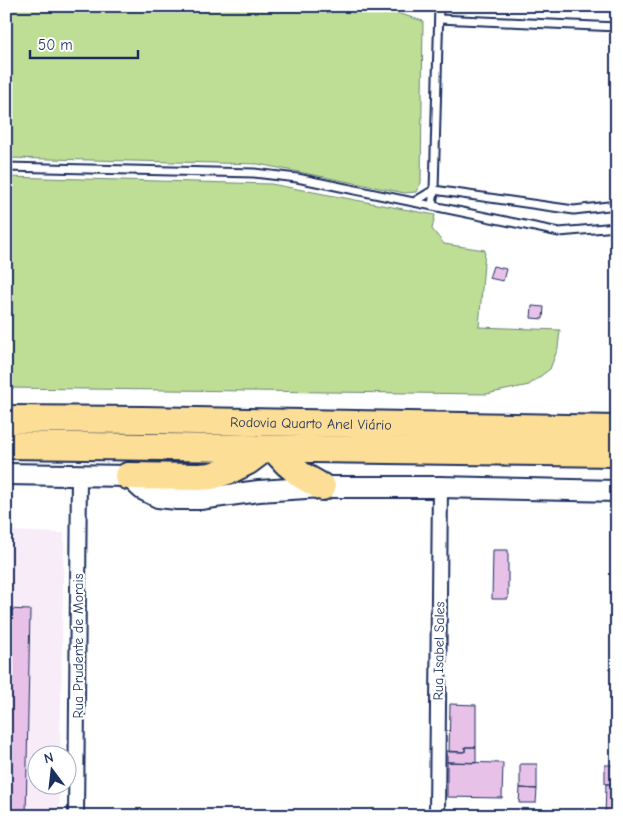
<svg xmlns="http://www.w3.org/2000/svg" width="623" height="822" viewBox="0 0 623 822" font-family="'Comic Neue',sans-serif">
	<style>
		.built { fill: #f8ecf8 }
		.green { fill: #bedd95; stroke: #6c867a }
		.building { fill: #e8c1e9; stroke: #1b2f5e }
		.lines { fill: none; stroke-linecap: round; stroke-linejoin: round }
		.lane-casing { stroke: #1b2f5e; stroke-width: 11 }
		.street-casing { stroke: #1b2f5e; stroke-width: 18 }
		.secondary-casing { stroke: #1b2f5e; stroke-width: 24 }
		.highway-casing { stroke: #1b2f5e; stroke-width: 30 }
		.lane { stroke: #fff; stroke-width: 7 }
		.street { stroke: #fff; stroke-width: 14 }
		.secondary { stroke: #fff; stroke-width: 20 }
		.highway { stroke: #fcde96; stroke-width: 26 }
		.labels { text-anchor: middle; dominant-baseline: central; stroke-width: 4.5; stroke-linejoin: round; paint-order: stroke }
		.street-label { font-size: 14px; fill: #1b2f5e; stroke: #fff }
	</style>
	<rect width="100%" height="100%" fill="#fff"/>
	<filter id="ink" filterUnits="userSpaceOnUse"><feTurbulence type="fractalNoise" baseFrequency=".02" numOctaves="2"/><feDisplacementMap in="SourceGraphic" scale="10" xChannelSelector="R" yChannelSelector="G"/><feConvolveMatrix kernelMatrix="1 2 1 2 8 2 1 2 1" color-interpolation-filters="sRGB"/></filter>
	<g filter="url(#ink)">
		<!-- built -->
		<path class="built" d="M6,531L64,533L60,754H38V784L60,785L59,816H6Z"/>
		<!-- green -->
		<path class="green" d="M6,6H373L378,7L423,21L421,183L416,192L405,193L258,164L6,158Z
			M6,177L271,184L435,215L432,229L444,244L485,250L479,327L560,330L558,348L550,369L529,385L487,394L6,388Z"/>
		<!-- building -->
		<path class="building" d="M493,266L506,269L503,281L489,278Z
			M532,306L544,307L543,319L531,318Z
			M493,550H508V599H492Z
			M6,609L30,610L26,816H6Z
			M450,704L476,705V747H465V752H449Z
			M465,747H476V763L447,762V751L465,752Z
			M447,762L503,763L502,798L447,797Z
			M520,764H537V789L520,788Z
			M605,765H617V784H605Z
			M606,784H617V816H605Z
			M520,788L537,789L536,803H519Z"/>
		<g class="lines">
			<defs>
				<path id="lane" d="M439,19L617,27
					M6,167L254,173L297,178L559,232L617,227
					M414,202L434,190L574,210L617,205
					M432,206L434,190L439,6"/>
				<path id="street" d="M76,816L79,475
					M437,816L440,487"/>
				<path id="secondary" d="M6,474L128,476L142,489L158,497L177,499H200L259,491L322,487H440L617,491"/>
				<g id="highway">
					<path id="s1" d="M6,419L143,420L617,429"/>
					<path d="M6,445C210,448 413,450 617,453"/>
					<path d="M274,449L287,463L301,475L322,487"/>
					<path d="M128,476L199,477L211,476L230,470L248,461L264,449"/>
				</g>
			</defs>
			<!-- lane casing -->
			<use href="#lane" class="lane-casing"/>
			<!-- street casing -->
			<use href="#street" class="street-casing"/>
			<!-- secondary casing -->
			<use href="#secondary" class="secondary-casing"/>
			<!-- highway casing -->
			<use href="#highway" class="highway-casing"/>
			<!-- lane -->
			<use href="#lane" class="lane"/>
			<!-- street -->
			<use href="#street" class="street"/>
			<!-- secondary -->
			<use href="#secondary" class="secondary"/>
			<!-- highway -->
			<use href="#highway" class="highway"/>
		</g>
	</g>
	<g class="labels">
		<!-- street labels -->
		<g class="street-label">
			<text stroke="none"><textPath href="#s1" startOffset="305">Rodovia Quarto Anel Viário</textPath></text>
			<text transform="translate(78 646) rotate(-90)">Rua Prudente de Morais</text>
			<text transform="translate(439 651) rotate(-89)">Rua Isabel Sales</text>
		</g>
	</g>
	<!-- margin -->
	<rect width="623" height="822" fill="none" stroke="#fff" stroke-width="25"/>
	<rect x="12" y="12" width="598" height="797" fill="none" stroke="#1b2f5e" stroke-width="2" filter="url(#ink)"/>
	<!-- north arrow -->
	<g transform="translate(52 770) rotate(345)"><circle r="24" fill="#ffffff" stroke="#a4acbf"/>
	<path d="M0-4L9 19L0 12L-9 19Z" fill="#1b2f5e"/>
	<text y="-8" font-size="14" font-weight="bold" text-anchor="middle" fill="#1b2f5e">N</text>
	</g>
	<!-- scale -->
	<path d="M30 50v8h108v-8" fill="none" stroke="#1b2f5e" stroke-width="2.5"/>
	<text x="38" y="50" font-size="15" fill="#1b2f5e" stroke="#ffffff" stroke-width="4" paint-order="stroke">50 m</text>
</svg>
